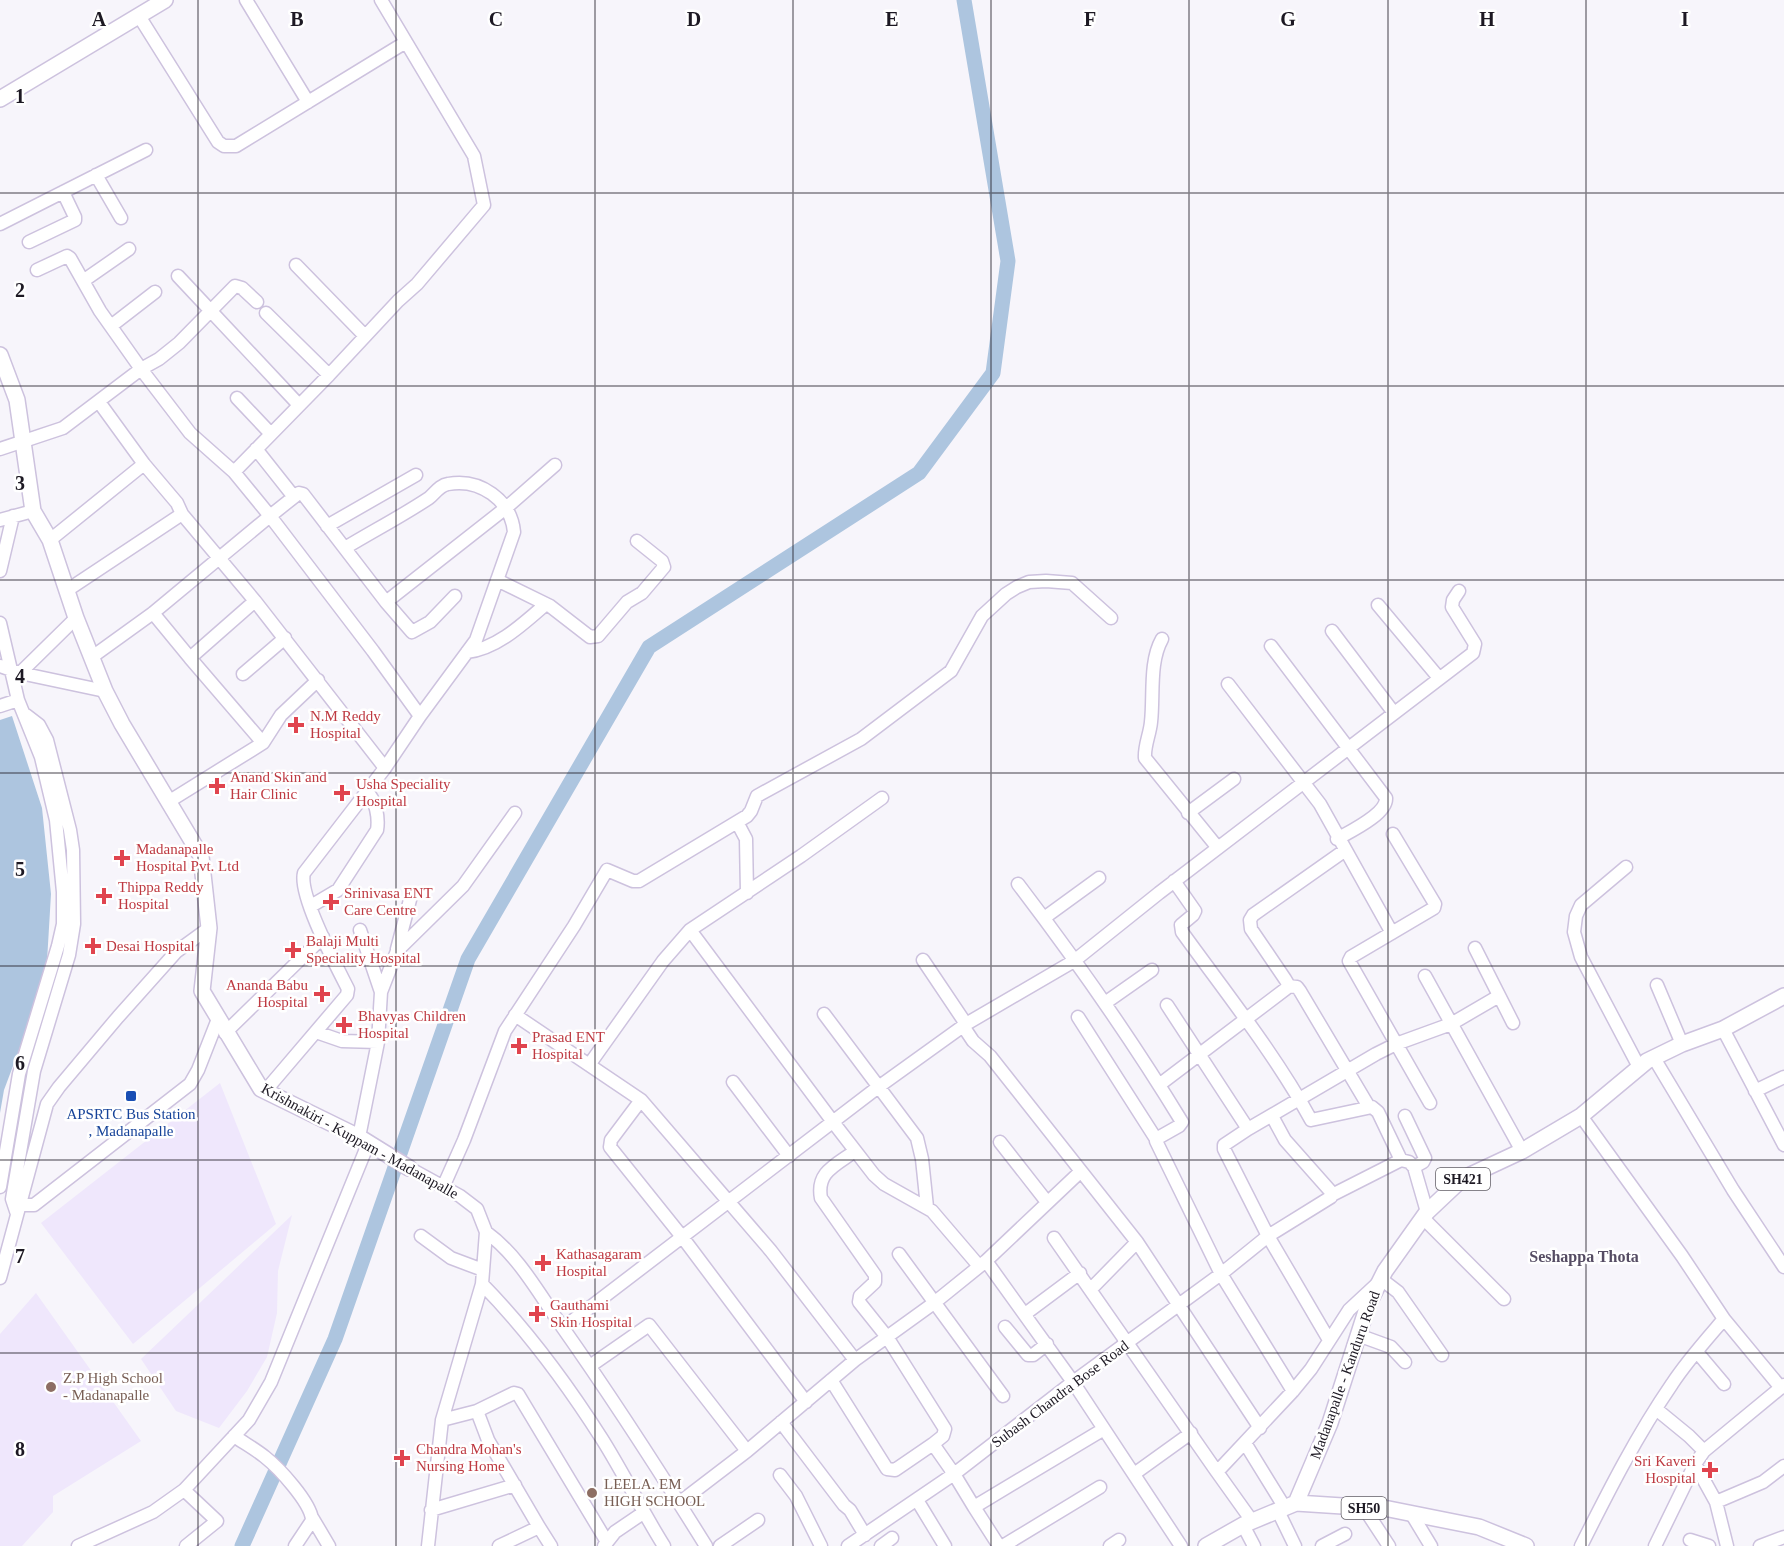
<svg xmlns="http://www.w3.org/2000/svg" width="1784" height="1546" viewBox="0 0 1784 1546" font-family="'Times New Roman',serif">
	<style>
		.built { fill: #efe7fc }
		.water { fill: #adc5df }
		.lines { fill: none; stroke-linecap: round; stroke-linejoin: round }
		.river { stroke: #adc5df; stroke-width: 15 }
		.minor-casing { stroke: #cdc2de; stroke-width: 15 }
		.major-casing { stroke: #cdc2de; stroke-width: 18 }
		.minor { stroke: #fff; stroke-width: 12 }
		.major { stroke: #fff; stroke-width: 15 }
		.grid { fill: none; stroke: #1d1923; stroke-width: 1.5; stroke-opacity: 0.55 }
		.health-dot { fill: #e0444e; stroke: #fff; stroke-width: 2 }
		.transit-dot { fill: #1a4fb4; stroke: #fff; stroke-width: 2 }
		.education-dot { fill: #8d6e63; stroke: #fff; stroke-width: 2 }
		.labels { text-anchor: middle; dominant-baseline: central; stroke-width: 5; stroke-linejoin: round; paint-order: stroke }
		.shield { fill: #fff; stroke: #615e65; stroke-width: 1.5 }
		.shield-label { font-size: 14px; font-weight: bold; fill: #1d1923 }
		.health-label { font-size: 15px; fill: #be3a42; stroke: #fff; text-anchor: start }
		.transit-label { font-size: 15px; fill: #164399; stroke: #fff }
		.street-label { font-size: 15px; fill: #1d1923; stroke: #fff }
		.education-label { font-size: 15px; fill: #785e54; stroke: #fff; text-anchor: start }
		.neighbourhood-label { font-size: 16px; font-weight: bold; fill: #554c63; stroke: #fff }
		.grid-label { font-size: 20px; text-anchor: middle; font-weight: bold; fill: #1d1923; stroke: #fff; stroke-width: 5; stroke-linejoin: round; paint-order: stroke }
	</style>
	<rect width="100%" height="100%" fill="#f7f5fb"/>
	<!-- built -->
	<path class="built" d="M220,1083L276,1224L133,1344L41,1223Z
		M292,1215L278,1271L277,1313L267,1357L247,1391L219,1428L176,1411L141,1359Z
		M36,1293L141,1441L53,1496V1512L22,1546H0V1334Z"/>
	<!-- water -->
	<path class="water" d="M12,716L42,808L51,894L46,978L4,1090L0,1113V720Z"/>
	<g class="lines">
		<!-- river -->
		<path class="river" d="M242,1546L335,1339L468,959L649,647L919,473L993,373L1008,261L964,0"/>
		<defs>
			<path id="minor" d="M246,0L308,102
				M139,16L218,142L224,146H236L406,42
				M96,175L121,218
				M0,224L146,150
				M29,242L75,220V217L63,192
				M296,265L365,336
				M37,270L67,256L70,258L100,311L141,369L190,433L234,472
				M178,276L299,405
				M83,281L129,249
				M266,313L329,375
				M111,326L155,292
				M237,398L271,434
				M99,402L144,464L177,503L182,514
				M0,449L63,428L141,369L159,359L179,343L235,286L242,288L257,302
				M256,449L294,497
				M0,520L33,511
				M327,526L416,475
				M50,540L144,464
				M0,571L13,516
				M497,580L550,606L590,637L598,636L627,602L642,593L664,567L662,561L637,541
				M66,591L182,514L255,601L190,658L263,743
				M255,601L385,768
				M386,602L507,507L555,465
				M1378,605L1439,678
				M153,613L190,658
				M0,623L18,700L41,757L56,820L63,892V924L58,946L19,1074L0,1187
				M1332,631L1394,713
				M1162,639C1149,662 1154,695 1151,722C1150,734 1144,746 1145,758L1218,848
				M1271,646L1386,798C1387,814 1351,831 1337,839
				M467,652C497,649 524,623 546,604
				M92,657L153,613L270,516L234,472L329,375L398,301L417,284L484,205L474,156L381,0
				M0,666L20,673L105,691
				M20,673L76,618
				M243,674L285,638
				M1228,684L1320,804L1392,933
				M0,706L18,700
				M420,716L373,651L270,516L299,493L303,494L386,602L412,632L430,622L455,596
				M168,802L263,743L281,715L318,680
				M1188,813L1234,779
				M737,822L746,839L747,893
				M1393,834L1435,904L1434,908L1351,957L1349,961L1430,1103
				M1626,867L1581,905L1576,916L1574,932L1581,957L1639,1067
				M1174,881L1195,911L1193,915L1181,925L1182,932C1226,993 1275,1054 1311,1120L1372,1107L1378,1112L1401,1160
				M1018,884C1076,960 1132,1040 1182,1122L1179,1126L1156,1139V1141L1221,1274L1293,1391
				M311,906L338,890L377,830C379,818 376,800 367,792
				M1044,918L1099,878
				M360,930L381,992
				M690,930L833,1122L874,1175L884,1184L932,1211L979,1266
				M1475,948L1513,1023
				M397,949L411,896
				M923,960L966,1024
				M1425,976L1522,1151
				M1657,985L1682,1044
				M1288,986L1297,987L1300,991L1369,1107
				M1105,1003L1152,970
				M1167,1005L1248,1129
				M824,1014L917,1138L922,1159L927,1207
				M515,1015L641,1100L771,1251L855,1360
				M1078,1017L1156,1139
				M963,1026L973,1041L990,1056L1137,1242L1091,1289
				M1723,1029L1784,1145
				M316,1032L342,1041L378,1042
				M225,1033L323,937
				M1654,1058L1733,1190L1784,1267
				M589,1065L663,961L690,930L801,856L882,798
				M733,1082L789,1156
				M1159,1085L1287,988L1288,984L1285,979L1251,929L1250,920L1253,915L1344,851
				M266,1090L347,995L348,989C337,967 298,895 304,873L385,768L420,716L476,640L514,532C511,500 480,478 448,484C440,485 435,493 429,498C402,516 373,531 345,548
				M1755,1091L1784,1077
				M641,1100L611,1140L610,1147L683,1238L806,1402
				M1405,1116L1425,1158L1423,1162L1414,1167
				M1581,1116L1682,1256L1724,1319C1706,1340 1687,1361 1672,1384C1637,1435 1609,1490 1581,1546
				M359,1137L378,1042L381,992L397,951L463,886L515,813
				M1000,1142L1047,1202
				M855,1151C836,1165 816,1172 821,1198L875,1275V1282L860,1296L859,1302L887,1337L945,1429L943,1436L933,1444L954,1474L974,1507
				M409,1168L460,1196L477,1209L486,1232L482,1284L442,1420L428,1546
				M444,1185L464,1140L505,1031L574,926L607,870L633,881H639L747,816L751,811L757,796L861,739L951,671L982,616L1006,594L1017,587L1029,582L1046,581L1072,583L1111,618
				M1332,1195L1401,1160L1409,1162L1414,1167L1427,1212
				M19,1205H34L190,1084L198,1070L218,1019
				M17,1214L12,1199L34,1071L69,955L74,924L73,850L70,830L47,740L39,725L26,715
				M1423,1218L1504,1299
				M486,1232C519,1256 539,1294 563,1328C613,1399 660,1472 706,1546
				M421,1236L451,1258L483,1270
				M1054,1238L1217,1472L1293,1391L1311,1369L1349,1310L1377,1284
				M1137,1242L1260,1428
				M899,1254L1003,1396
				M986,1261L1080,1172
				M0,1278L47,1104L59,1087L118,1017L176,952L209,928
				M1381,1279L1398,1292L1442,1355
				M482,1284C528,1331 567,1384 602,1439C624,1474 642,1511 664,1546
				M1025,1314L1080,1273
				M1724,1319L1781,1388
				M1005,1327L1028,1355H1033L1047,1344
				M563,1328L877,1088L966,1024L1074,961L1159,893L1473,653L1475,644L1452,607L1453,600L1459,591
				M1358,1335L1391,1347L1405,1362
				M1329,1340L1268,1236L1224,1149V1145L1248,1129L1376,1054L1396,1044L1451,1024L1499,996
				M1697,1352L1724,1384
				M590,1366L649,1325L747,1451
				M831,1380L887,1469L895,1470L933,1444
				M1656,1409L1689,1436L1704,1451
				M477,1411L514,1393L518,1394L607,1542
				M442,1420L477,1411L488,1440L539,1527
				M781,1422L844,1505L850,1510L865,1535
				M234,1436C244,1443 255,1449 265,1457C279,1468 310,1502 312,1519
				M1245,1443L1285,1508
				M1695,1464L1716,1502L1727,1546
				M1217,1472L1252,1521
				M1134,1474L1191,1433
				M780,1475L796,1496L821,1546
				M184,1490L217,1521L186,1546
				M917,1500L945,1546
				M1716,1502L1763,1482L1784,1466
				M679,1503L747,1451L855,1360L934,1303L986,1261L1073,1382L1181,1546
				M1364,1508L1389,1546
				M431,1510L515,1485
				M1278,1511L1295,1546
				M1411,1513L1431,1546
				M1243,1525L1254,1546
				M1690,1540L1709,1546
				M78,1546L153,1512L184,1490L249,1420L271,1382L368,1144
				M295,1546L313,1519L329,1546
				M499,1546L539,1527L551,1546
				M604,1546L615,1532L643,1513
				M720,1546L758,1520
				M848,1546L954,1474L1073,1382L1221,1274L1268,1236L1331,1197L1332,1193L1285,1140L1272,1116
				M881,1546L892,1538
				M999,1546L974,1507L1104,1429
				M1003,1546L1100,1487
				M1110,1546L1119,1540
				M1322,1546L1345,1534
				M1655,1546L1695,1464L1704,1451L1784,1385
				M1760,1546L1784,1537"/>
			<path id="major" d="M0,99L165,0
				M0,355L17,400L33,511L50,540L76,618L105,691L122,724L201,856L209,928L202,991L261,1089L359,1137L409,1168
				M1296,1503L1330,1423L1368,1305L1385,1271L1427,1212L1462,1179L1522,1151L1581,1116L1647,1061L1682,1044L1723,1029L1784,996
				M1206,1546L1243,1525L1296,1503L1389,1509L1479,1527L1526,1546"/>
		</defs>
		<!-- minor casing -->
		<use href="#minor" class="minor-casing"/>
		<!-- major casing -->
		<use href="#major" class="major-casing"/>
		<!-- minor -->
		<use href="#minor" class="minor"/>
		<!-- major -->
		<use href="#major" class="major"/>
	</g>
	<!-- grid -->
	<path class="grid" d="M198,0V1546M396,0V1546M595,0V1546M793,0V1546M991,0V1546M1189,0V1546M1388,0V1546M1586,0V1546M0,193H1784M0,386H1784M0,580H1784M0,773H1784M0,966H1784M0,1160H1784M0,1353H1784"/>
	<!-- markers -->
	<g class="health-dot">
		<path d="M293 716h6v6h6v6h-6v6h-6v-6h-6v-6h6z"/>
		<path d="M214 777h6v6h6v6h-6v6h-6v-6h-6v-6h6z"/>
		<path d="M339 784h6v6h6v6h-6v6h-6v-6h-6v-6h6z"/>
		<path d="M119 849h6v6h6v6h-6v6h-6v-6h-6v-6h6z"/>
		<path d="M101 887h6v6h6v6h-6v6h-6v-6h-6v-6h6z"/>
		<path d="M328 893h6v6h6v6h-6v6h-6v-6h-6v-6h6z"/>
		<path d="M90 937h6v6h6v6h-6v6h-6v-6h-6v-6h6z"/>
		<path d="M290 941h6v6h6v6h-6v6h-6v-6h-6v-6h6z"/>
		<path d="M319 985h6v6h6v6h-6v6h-6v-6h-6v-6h6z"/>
		<path d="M341 1016h6v6h6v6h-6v6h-6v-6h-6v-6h6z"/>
		<path d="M516 1037h6v6h6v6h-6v6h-6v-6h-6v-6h6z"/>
		<path d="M540 1254h6v6h6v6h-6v6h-6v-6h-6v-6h6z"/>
		<path d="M534 1305h6v6h6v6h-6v6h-6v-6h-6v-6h6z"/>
		<path d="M399 1449h6v6h6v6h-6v6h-6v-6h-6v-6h6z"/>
		<path d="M1707 1461h6v6h6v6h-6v6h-6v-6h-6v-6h6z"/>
	</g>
	<rect class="transit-dot" x="125" y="1090" width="12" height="12" rx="3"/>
	<g class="education-dot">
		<circle cx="51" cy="1387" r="6"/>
		<circle cx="592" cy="1493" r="6"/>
	</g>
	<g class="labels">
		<!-- shield labels -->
		<g class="shield">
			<rect x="1436" y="1168" width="54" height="22" rx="4.5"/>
			<rect x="1341.5" y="1497" width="45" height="22" rx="4.5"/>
		</g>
		<g class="shield-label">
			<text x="1463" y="1179">SH421</text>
			<text x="1364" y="1508">SH50</text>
		</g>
		<!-- health labels -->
		<g class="health-label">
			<text x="310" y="716">N.M Reddy<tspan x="310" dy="17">Hospital</tspan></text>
			<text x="230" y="777">Anand Skin and<tspan x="230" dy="17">Hair Clinic</tspan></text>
			<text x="356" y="784">Usha Speciality<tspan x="356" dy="17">Hospital</tspan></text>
			<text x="136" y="849">Madanapalle<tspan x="136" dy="17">Hospital Pvt. Ltd</tspan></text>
			<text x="118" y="887">Thippa Reddy<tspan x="118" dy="17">Hospital</tspan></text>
			<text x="344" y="893">Srinivasa ENT<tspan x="344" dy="17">Care Centre</tspan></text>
			<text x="306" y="941">Balaji Multi<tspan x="306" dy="17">Speciality Hospital</tspan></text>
			<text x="106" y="946">Desai Hospital</text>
			<text x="308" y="985" text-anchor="end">Ananda Babu<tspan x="308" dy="17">Hospital</tspan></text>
			<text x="358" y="1016">Bhavyas Children<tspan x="358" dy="17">Hospital</tspan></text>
			<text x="532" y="1037">Prasad ENT<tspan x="532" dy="17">Hospital</tspan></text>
			<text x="556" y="1254">Kathasagaram<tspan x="556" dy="17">Hospital</tspan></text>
			<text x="550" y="1305">Gauthami<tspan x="550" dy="17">Skin Hospital</tspan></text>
			<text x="416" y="1449">Chandra Mohan's<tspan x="416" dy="17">Nursing Home</tspan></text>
			<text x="1696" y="1461" text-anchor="end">Sri Kaveri<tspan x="1696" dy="17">Hospital</tspan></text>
		</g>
		<!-- transit labels -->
		<g class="transit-label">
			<text x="131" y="1114">APSRTC Bus Station<tspan x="131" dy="17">, Madanapalle</tspan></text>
		</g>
		<!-- street labels -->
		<g class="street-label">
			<text transform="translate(360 1141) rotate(29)">Krishnakiri - Kuppam - Madanapalle</text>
			<text transform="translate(1345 1375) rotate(-70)">Madanapalle - Kanduru Road</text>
			<text transform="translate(1060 1394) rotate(-37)">Subash Chandra Bose Road</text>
		</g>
		<!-- education labels -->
		<g class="education-label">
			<text x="63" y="1378">Z.P High School<tspan x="63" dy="17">- Madanapalle</tspan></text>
			<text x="604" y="1484">LEELA. EM<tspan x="604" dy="17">HIGH SCHOOL</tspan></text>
		</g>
		<!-- neighbourhood labels -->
		<g class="neighbourhood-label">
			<text x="1584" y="1256">Seshappa Thota</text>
		</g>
	</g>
	<g class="grid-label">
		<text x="99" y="26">A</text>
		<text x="297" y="26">B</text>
		<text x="496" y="26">C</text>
		<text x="694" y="26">D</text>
		<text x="892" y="26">E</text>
		<text x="1090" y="26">F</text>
		<text x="1288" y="26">G</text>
		<text x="1487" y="26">H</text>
		<text x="1685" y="26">I</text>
		<text x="20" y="103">1</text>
		<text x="20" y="297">2</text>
		<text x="20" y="490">3</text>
		<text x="20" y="683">4</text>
		<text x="20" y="876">5</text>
		<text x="20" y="1070">6</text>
		<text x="20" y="1263">7</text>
		<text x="20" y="1456">8</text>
	</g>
</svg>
